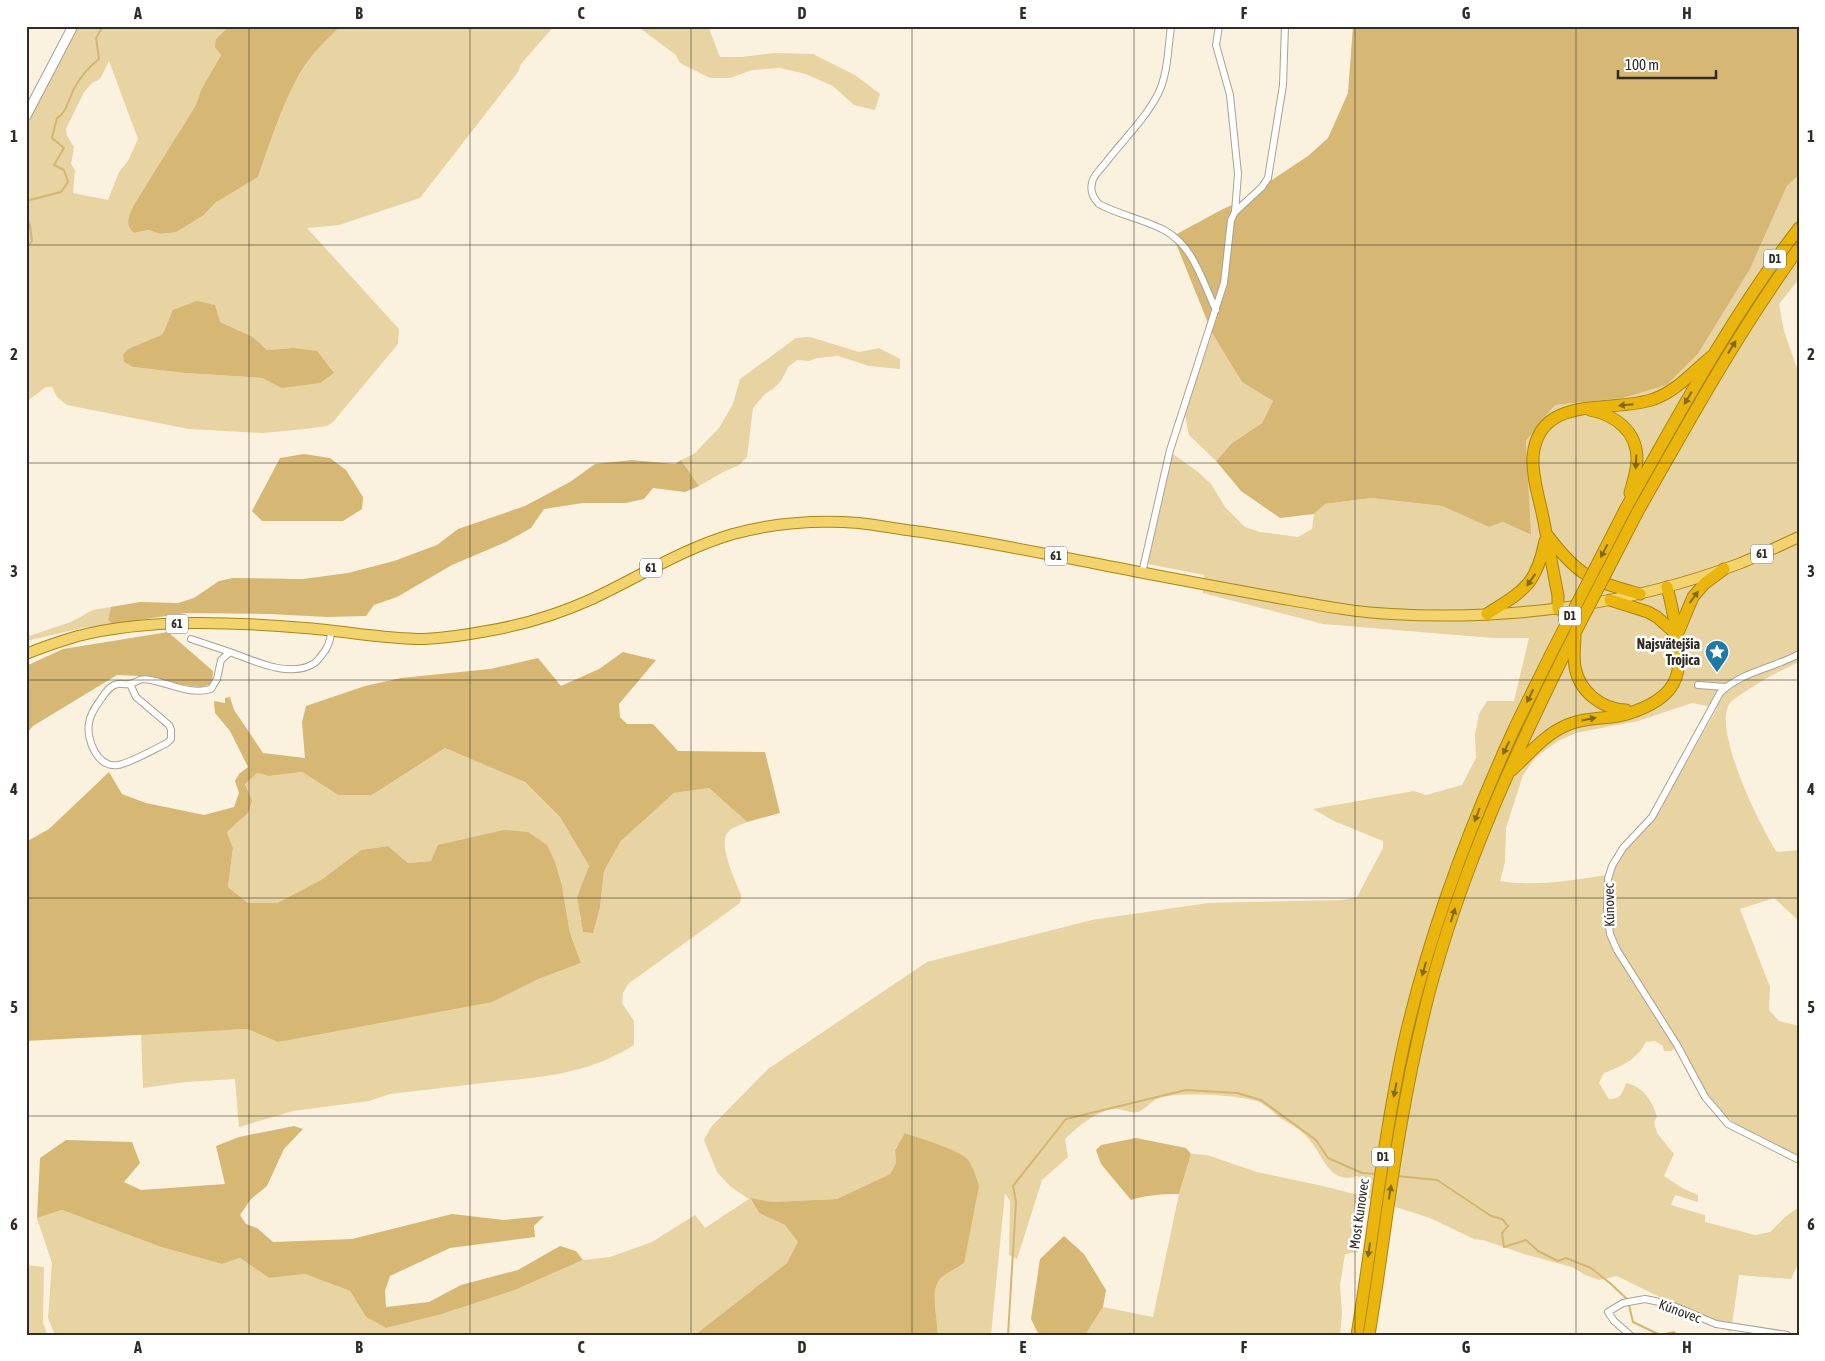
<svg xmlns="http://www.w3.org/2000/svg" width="1825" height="1361" viewBox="0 0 1825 1361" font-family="'Asap Condensed',sans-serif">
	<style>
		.green { fill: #e8d3a2; fill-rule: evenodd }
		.forest { fill: #d6b874 }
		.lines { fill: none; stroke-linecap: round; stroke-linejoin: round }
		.stream { stroke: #d4b672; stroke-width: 2 }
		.street-casing { stroke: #aaa291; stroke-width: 8 }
		.secondary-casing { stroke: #aaa291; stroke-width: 11 }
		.primary-casing { stroke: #a98515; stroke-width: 12 }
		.highway-casing { stroke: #a98515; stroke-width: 13 }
		.street { stroke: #fff; stroke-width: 6 }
		.secondary { stroke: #fff; stroke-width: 9 }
		.primary { stroke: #f2d36d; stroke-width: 10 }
		.highway { stroke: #eab50c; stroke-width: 11 }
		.highway-bridge-casing { stroke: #a98515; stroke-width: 13; stroke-linecap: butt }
		.highway-bridge { stroke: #eab50c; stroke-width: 11 }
		.oneway { fill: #83691a }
		.grid { fill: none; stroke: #2f2b25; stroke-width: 1; stroke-opacity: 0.55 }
		.labels { text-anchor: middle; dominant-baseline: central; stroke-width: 5; stroke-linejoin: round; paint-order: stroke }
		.shield { fill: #fff; stroke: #6d6b66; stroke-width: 1 }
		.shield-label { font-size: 12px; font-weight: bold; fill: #2f2b25 }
		.poi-label { font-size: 14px; font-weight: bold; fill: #2f2b25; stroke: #fff; text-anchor: end }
		.street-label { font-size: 14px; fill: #2f2b25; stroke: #fff }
		.neatline { fill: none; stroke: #2f2b25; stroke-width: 2 }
		.grid-label { font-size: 16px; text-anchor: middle; font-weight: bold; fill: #2f2b25 }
	</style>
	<rect width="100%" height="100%" fill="#faf2df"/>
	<!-- green -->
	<path class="green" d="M70,26H229L216,39L221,55L201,90L196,105L181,129L134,233L149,230L160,234L176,231L204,215L215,203L258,177C270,142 282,105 300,73C309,57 327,39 341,26H554L521,64L518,72L420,198L339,225L307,228L399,329L398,344L333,422L327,426L305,429L262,433L189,429L67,405L57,397L52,387H46L26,402V104ZM109,61L138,139L128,161L119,172L108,200L73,193L75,170L71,164L74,147L67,136L66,129L84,92L92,83L100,79ZM220,322L253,337L267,350L293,348L283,388L262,378L185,373L133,367L124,362L128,349L163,334Z
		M637,26H708L720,57H742L775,53L813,54L855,75L880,94L875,110L854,105L833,86L806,74L780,68L752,70L730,78H710L680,63L676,55Z
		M1799,175V279L1779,304L1784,331L1799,374V662C1778,672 1758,682 1739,696C1736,698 1732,700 1730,703C1711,727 1761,829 1777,852L1799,850V921L1774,898L1740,909L1770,987L1769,1010L1779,1021L1799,1026V1157C1776,1147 1739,1129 1721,1112C1704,1096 1692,1065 1681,1045L1671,1051H1664L1663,1046L1655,1041L1646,1042C1636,1061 1622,1065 1603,1074L1599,1083L1609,1099C1621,1099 1622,1094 1626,1083C1643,1086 1653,1102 1657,1117L1654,1122L1657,1133L1674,1154L1664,1176L1684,1189L1698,1195V1202L1675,1195L1671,1205L1705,1215V1222L1755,1235L1770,1232L1785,1217L1799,1207V1262L1791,1279L1739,1275L1731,1332L1617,1276L1599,1280L1585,1275L1572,1267L1524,1254L1483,1240L1474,1239L1430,1218L1367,1198L1358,1252L1345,1254L1340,1285L1342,1313L1340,1335H1085L1103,1307L1153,1317L1179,1194L1191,1154L1207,1155L1257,1172L1323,1186L1366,1197L1367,1181L1357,1176C1327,1186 1322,1150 1305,1135C1298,1128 1289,1123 1280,1118C1273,1112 1267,1106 1259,1102C1242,1095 1174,1091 1157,1099C1150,1102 1145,1110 1138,1112C1130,1114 1124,1109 1116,1109C1100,1108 1076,1128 1065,1139L1068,1157L1042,1180L1017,1259L1009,1255L1010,1201L1005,1193L991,1335H937C939,1319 929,1293 940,1279C946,1273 957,1268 964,1263L967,1159L947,1149L906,1133L895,1149L896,1163L890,1174L837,1199L772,1202L750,1199L759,1213L785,1225L799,1242L787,1263L696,1334L55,1335L48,1318L52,1263L37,1218L62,1210L161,1247L222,1264L240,1258L269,1278L305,1274L350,1291L366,1317L386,1328L442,1314L515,1290L583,1260L610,1257L652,1242L695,1215L705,1228L749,1199L731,1187L717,1172L704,1140L711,1127L768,1069L927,962L1092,920L1208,903L1343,900L1357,897L1383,848V841L1334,821L1313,809L1414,791L1426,795L1462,785L1476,758L1475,735L1479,714L1487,701H1514L1529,638H1493L1323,624L1203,593L1204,575L1148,564L1173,454L1197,471L1211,484L1225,507L1245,527L1260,532L1298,537L1312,529L1314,514L1325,504L1371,498L1442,506L1489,527L1503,522L1530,535L1526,441L1555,405L1623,398L1667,385L1698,354L1750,269L1787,186ZM1692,703L1717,708L1672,788L1648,824L1618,858L1611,874C1578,880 1533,887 1500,881L1505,862L1506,828L1523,775L1536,757L1558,741L1576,733L1638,721Z
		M1212,333L1242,382L1273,401L1262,423L1232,443L1216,461L1189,435L1185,415Z
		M810,337L859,352L879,348L900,359V369L869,366L838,356L817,358L809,361L797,360L788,367L781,381L773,389L765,394L753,408L747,457L738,466L725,471L699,486L681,460L694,454L719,428L733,404L740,379L796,338Z
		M111,607L108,620L112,624L82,628L26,641V637L71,622L93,610Z
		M445,748L525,782L560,817L589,866L577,897L583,932H593L600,908L604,871L621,841L674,793L709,788L747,822C741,825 733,827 729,831C716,842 736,881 741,895L740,903L628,984L623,993L622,1003L634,1021V1045C588,1074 544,1077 492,1082C458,1086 424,1090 390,1094L369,1101L293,1111L239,1127L235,1079L185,1082L143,1088L141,1034L247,1029L278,1042L536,980L581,963L570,933L562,886L439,845L431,861L408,863L388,846L361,850L321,880L277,903H248L228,887L233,848L227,832L249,812L252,800L245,783L257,773L269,776L302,772L338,795H372Z
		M26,1265L44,1267L43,1322L47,1335H26Z"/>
	<!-- forest -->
	<path class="forest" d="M229,26H341C327,39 309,57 300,73C282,105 270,142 258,177L215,203L204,215L176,232L160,234L149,230L134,233C124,224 129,216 134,205L196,105L201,90L221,55L215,47L216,39Z
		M1353,26H1799V175L1787,186L1750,269L1698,354L1667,385L1623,398L1555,405L1526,441L1531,535L1503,522L1489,527L1442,506L1371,498L1325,504L1314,514L1280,518L1241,491L1216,461L1232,443L1262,423L1273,401L1242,382L1212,333L1173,236L1223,209L1239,202L1308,156L1328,138L1348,93Z
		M197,301L215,305L220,322L253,337L267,350L293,348L317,351L334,373L320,383L282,388L262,378L185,373L133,367L124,362L123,355L128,349L163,334L173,310Z
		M304,454L330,458L346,470L363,497L362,509L343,521H262L252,511L280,458Z
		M632,460L675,464L681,460L699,486L685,492L653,488L644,499L626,503H583L544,509L531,528L506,542L452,565L397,597L374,605L366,616L327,617L269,614L186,613L112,624L108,620L111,607L140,602L178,603L194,598L219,581L233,578L303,579L348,573L394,561L437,545L458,529L525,506L570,482L595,464Z
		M168,632L213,671L212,684L202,687L163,683L139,676L117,675L33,726L26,734V666L63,649Z
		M623,652L656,660L619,704L620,717L627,724H653L678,751L765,752L780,813L747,822L709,788L674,793L621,841L604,871L600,908L593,933L583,932L577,897L589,866L560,817L525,782L445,748L372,795H338L302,772L269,776L257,773L245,784L252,800L249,812L227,832L233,848L228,887L248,903H277L321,880L361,850L388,846L408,863L431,861L438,845L504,830L528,832L547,845L555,862L562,886L570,933L581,963L536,980L492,1002L278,1042L247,1029L26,1041V842L49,829L109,772L122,794L146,803L204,815L234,807L239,793L235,781L239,774L248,767L230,731L215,713L214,701L225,703V698L230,697L234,710L263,753L305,758L302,722L306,706L365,686L401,678L490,669L538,658L561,686L599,669Z
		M294,1126L303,1129L284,1149L267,1186L251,1199L240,1215L246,1224L257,1228L273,1242L352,1239L452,1214L504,1220L544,1216L534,1226L535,1237L450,1248L390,1276L385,1291L386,1307L429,1302L461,1285L518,1270L560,1246L576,1251L583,1260L515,1290L442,1314L386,1328L366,1317L350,1291L305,1274L269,1278L240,1258L222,1264L161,1247L62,1210L37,1218L40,1158L66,1140L132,1142L140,1163L124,1182L141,1190L225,1184L216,1146L239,1137Z
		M905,1133C919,1138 960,1150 968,1160C974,1168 976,1177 979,1186L964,1263C957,1268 946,1273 940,1279C929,1293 939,1319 937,1335H687L696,1334L787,1263L798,1242L785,1225L759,1213L750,1198L772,1202L837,1199L890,1174L896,1163L895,1150Z
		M1136,1138L1186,1148L1191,1154L1179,1194C1162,1194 1146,1195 1131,1200L1101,1164L1096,1150L1101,1145Z
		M1064,1236L1084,1254L1106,1290L1103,1307L1085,1335H1039L1031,1319L1040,1259Z"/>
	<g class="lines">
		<!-- stream -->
		<path class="stream" d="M26,201L61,192L68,182L64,170L54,165L64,148L52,138L57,118C67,113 69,97 75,87C81,76 89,67 99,59L96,38L103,26
			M26,216L30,226L32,241L26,249
			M1397,1176L1437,1180L1491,1216L1502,1219L1508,1226L1502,1233L1504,1247L1526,1240L1538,1251L1558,1261L1566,1258L1591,1268L1611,1284L1628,1300
			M1629,1305L1633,1322L1660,1335
			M1008,1335L1016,1202L1013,1186L1066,1119L1186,1090L1237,1093L1261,1100L1316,1140L1328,1158L1362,1173L1377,1174
			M1661,1335L1674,1332L1677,1335"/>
		<defs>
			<path id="street" d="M1171,26C1168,48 1168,74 1158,94C1145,119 1124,139 1107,161C1102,168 1093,175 1092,183C1090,191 1093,198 1099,204C1119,215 1143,219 1164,230C1194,246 1202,281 1216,310
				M1235,212L1262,187L1268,178L1283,85L1285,26
				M1142,573L1170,450L1224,283L1231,220L1235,212L1238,174L1230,95L1216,45L1219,26
				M191,639L230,652
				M1799,654C1774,668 1740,672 1720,693L1652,817L1623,848L1612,866L1608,879L1607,909L1610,934L1617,950L1677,1045L1705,1097L1728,1124L1799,1160
				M130,684L136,697L169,725L171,730V739L167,743C155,749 130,763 118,765C97,768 86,739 89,723C90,714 96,706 101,699C105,693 110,685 118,684C121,683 125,685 129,684C138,683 138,677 151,680C171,684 190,695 211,689L217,679L221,660L230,652C254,661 289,678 313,664C316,663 319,658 321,656C328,648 331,641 331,631
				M1698,685L1726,687
				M1630,1335L1614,1321L1608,1312L1623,1303L1645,1299L1669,1304L1716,1324L1787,1335"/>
			<path id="secondary" d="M26,116L73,26"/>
			<path id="primary" d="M26,654C43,647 61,641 78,636C149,618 233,622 305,628C345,631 384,639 424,639C445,638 466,635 487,631C523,625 559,614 592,599C639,577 682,549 733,534C773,523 818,520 859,523C878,525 896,529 914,531C974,539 1034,552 1093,563C1153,575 1213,586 1273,597C1312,604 1351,612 1391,614C1509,621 1630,605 1741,563C1760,555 1779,546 1799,537"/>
			<path id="highway" d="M1590,410C1615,415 1637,431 1637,459C1637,470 1633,482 1630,493
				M1626,508C1680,412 1732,315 1799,228
				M1637,513C1688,423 1738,332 1799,248
				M1548,536C1580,578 1591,580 1640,594
				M1610,600L1648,612L1657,617L1677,635
				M1558,609V596C1553,570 1548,544 1543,517C1539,498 1532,477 1533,457C1538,392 1614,414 1654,399C1677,391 1693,371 1712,356
				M1487,614C1523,591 1536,586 1545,541
				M1575,635C1575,645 1573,656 1575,667C1579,691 1601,709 1626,710
				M1677,635L1693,597L1704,584L1724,569
				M1512,770C1530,753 1544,735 1567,725C1588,716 1608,720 1627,714C1675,699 1686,677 1676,628C1673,614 1671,601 1667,587
				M1357,1335C1373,1237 1383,1139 1404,1043C1429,933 1469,827 1516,725
				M1369,1335C1381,1263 1389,1190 1402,1119C1409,1078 1418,1037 1428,997C1461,869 1517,749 1576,631"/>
		</defs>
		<!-- street casing -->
		<use href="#street" class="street-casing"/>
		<!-- secondary casing -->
		<use href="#secondary" class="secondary-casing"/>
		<!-- primary casing -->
		<use href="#primary" class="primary-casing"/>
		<!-- highway casing -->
		<use href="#highway" class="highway-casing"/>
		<!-- street -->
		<use href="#street" class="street"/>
		<!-- secondary -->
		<use href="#secondary" class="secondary"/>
		<!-- primary -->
		<use href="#primary" class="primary"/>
		<!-- highway -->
		<use href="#highway" class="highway"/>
		<defs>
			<path id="highway-bridge" d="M1576,631L1637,513
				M1516,725L1552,652L1626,508"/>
		</defs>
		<!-- highway-bridge casing -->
		<use href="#highway-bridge" class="highway-bridge-casing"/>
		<!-- highway-bridge -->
		<use href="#highway-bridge" class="highway-bridge"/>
	</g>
	<!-- one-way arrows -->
	<defs><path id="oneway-solid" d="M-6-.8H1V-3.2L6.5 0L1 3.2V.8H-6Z" transform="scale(1.25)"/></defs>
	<g class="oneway">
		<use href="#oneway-solid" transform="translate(1732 347) rotate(-58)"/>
		<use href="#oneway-solid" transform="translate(1688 398) rotate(120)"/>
		<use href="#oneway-solid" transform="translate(1626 405) rotate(175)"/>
		<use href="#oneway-solid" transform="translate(1636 462) rotate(93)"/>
		<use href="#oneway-solid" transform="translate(1604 551) rotate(118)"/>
		<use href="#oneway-solid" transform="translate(1531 580) rotate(125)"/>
		<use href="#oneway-solid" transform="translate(1694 597) rotate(-54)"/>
		<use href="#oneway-solid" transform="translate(1530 696) rotate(116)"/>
		<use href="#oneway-solid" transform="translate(1589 719) rotate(-11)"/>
		<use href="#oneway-solid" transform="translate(1506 748) rotate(115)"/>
		<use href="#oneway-solid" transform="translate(1477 815) rotate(111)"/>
		<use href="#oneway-solid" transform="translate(1453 915) rotate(-72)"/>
		<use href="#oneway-solid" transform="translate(1424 969) rotate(106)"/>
		<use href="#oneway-solid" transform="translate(1395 1090) rotate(101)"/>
		<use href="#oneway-solid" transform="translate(1390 1192) rotate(-81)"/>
		<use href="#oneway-solid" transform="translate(1369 1250) rotate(98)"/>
	</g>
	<!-- grid -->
	<path class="grid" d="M249,26V1335M470,26V1335M691,26V1335M912,26V1335M1134,26V1335M1355,26V1335M1576,26V1335M26,245H1799M26,463H1799M26,680H1799M26,898H1799M26,1116H1799"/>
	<!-- icons -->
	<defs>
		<symbol id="sight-pin" viewBox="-11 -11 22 30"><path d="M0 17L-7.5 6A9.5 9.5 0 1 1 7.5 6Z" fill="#1e79a7" stroke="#fff"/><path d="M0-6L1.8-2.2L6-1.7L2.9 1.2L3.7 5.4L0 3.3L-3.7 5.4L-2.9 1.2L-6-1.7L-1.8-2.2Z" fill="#fff"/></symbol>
	</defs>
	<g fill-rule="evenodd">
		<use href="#sight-pin" x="1703" y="638" width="28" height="38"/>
	</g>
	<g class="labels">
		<!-- shield labels -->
		<g class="shield">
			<rect x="1764" y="249.5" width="22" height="19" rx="4"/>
			<rect x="1751" y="544.5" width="22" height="19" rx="4"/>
			<rect x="1045" y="546.5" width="22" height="19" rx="4"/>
			<rect x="640" y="558.5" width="22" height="19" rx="4"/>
			<rect x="1559" y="606.5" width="22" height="19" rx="4"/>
			<rect x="166" y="614.5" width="22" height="19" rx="4"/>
			<rect x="1372" y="1147.5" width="22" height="19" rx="4"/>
		</g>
		<g class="shield-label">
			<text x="1775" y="259">D1</text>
			<text x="1762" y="554">61</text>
			<text x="1056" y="556">61</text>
			<text x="651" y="568">61</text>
			<text x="1570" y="616">D1</text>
			<text x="177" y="624">61</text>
			<text x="1383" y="1157">D1</text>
		</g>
		<!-- poi labels -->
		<g class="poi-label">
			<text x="1700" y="644">Najsvätejšia<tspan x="1700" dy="16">Trojica</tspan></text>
		</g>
		<!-- street labels -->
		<g class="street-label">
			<text transform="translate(1609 905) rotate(-91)">Kúnovec</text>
			<text transform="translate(1359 1214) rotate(-82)">Most Kunovec</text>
			<text transform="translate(1680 1311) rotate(20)">Kúnovec</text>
		</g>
	</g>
	<!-- border -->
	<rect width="1825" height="1361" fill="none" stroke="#ffffff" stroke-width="55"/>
	<!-- scale -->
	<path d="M1618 70v8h98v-8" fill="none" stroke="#2f2b25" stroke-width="2.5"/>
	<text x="1625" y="70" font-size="15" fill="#2f2b25" stroke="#ffffff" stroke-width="4" paint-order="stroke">100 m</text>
	<rect x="28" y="28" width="1770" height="1306" class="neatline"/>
	<g class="grid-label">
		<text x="138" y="19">A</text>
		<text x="359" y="19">B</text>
		<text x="581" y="19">C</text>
		<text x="802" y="19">D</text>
		<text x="1023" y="19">E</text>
		<text x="1244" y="19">F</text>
		<text x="1466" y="19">G</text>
		<text x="1687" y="19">H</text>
		<text x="14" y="142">1</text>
		<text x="1811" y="142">1</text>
		<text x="14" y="360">2</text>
		<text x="1811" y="360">2</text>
		<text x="14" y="577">3</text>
		<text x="1811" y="577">3</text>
		<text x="14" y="795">4</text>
		<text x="1811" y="795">4</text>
		<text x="14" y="1013">5</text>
		<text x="1811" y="1013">5</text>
		<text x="14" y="1230">6</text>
		<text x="1811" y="1230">6</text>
		<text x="138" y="1353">A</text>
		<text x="359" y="1353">B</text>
		<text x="581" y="1353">C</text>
		<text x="802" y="1353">D</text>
		<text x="1023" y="1353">E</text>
		<text x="1244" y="1353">F</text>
		<text x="1466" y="1353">G</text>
		<text x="1687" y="1353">H</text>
	</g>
</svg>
